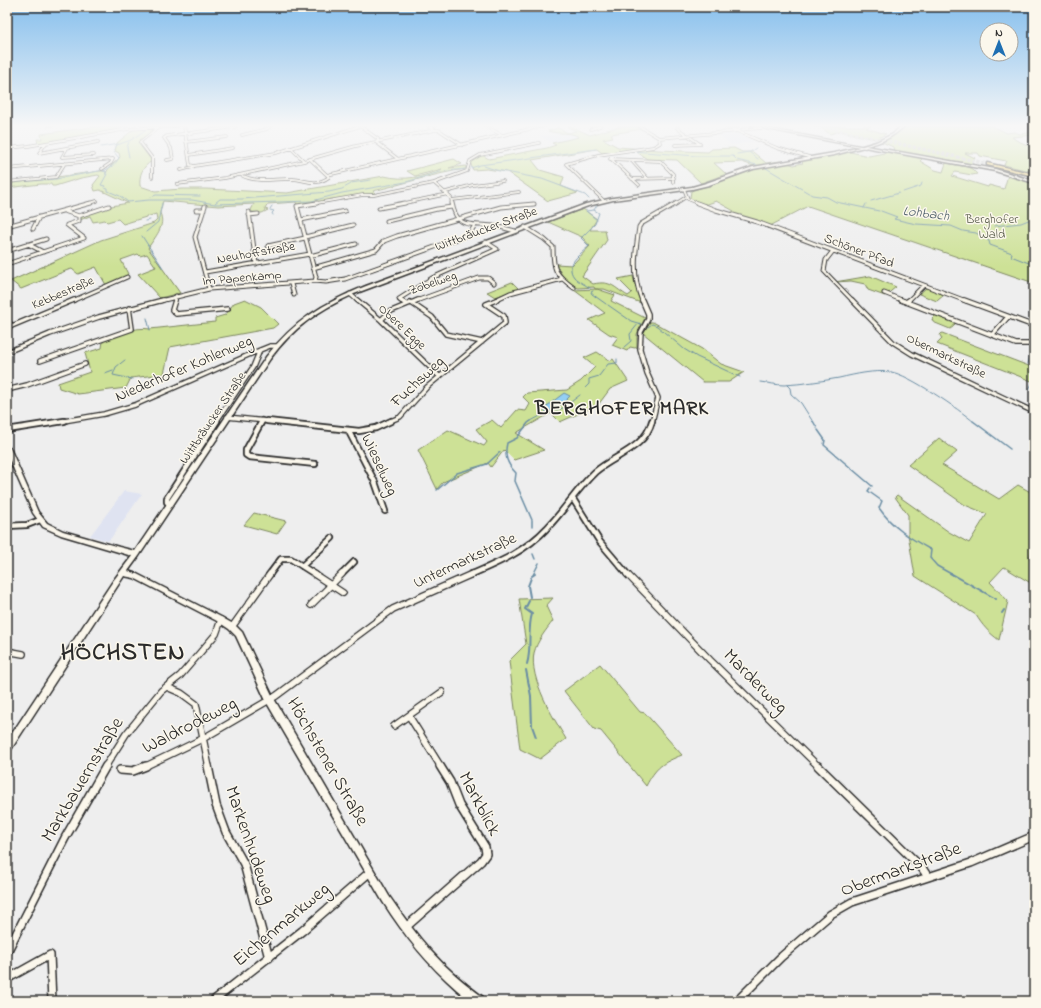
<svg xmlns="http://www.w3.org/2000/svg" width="1041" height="1008" viewBox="0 0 1041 1008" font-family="'Indie Flower',sans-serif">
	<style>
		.built { fill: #dfe3f1 }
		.green { fill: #cde196; stroke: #7c8660 }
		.water { fill: #94cff4; stroke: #6a8da4 }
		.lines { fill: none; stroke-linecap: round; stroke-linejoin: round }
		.stream-far2 { stroke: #6a8da4; stroke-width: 1 }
		.stream-far1 { stroke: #6a8da4; stroke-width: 1.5 }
		.stream { stroke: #6a8da4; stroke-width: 2 }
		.trunk-tunnel { stroke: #c7c7c7; stroke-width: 3.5; stroke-dasharray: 3.5 1.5; stroke-linecap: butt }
		.minor-far5-casing { stroke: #2b2b2b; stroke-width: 3.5 }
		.minor-far4-casing { stroke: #2b2b2b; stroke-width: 5 }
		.minor-far3-casing { stroke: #2b2b2b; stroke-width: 6 }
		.minor-far2-casing { stroke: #2b2b2b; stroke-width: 8 }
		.minor-far1-casing { stroke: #2b2b2b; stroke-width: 8 }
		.minor-casing { stroke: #2b2b2b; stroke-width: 10 }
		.tertiary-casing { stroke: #2b2b2b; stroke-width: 2.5 }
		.secondary-casing { stroke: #2b2b2b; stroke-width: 3 }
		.trunk-casing { stroke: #2b2b2b; stroke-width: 3 }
		.minor-far5 { stroke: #fbf7ec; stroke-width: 2 }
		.minor-far4 { stroke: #fbf7ec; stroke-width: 3 }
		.minor-far3 { stroke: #fbf7ec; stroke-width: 3.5 }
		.minor-far2 { stroke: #fbf7ec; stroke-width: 4.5 }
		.minor-far1 { stroke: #fbf7ec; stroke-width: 5.5 }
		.minor { stroke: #fbf7ec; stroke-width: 7 }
		.tertiary { fill: #fbf7ec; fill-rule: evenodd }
		.secondary { fill: #fbf7ec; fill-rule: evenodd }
		.trunk { fill: #fedf80; fill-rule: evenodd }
		.labels { text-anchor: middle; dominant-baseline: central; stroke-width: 3; stroke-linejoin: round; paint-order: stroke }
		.far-park-label { font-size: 13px; fill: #545846; stroke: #fbf7ec }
		.far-street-label { font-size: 13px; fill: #2b2b2b; stroke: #fbf7ec }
		.far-water-label { font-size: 14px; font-style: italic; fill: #4a5c67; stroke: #fbf7ec }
		.street-label { font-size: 16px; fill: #2b2b2b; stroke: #fbf7ec }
		.near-street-label { font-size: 19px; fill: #2b2b2b; stroke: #fbf7ec }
		.district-label { font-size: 20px; font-weight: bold; letter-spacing: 1px; fill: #2b2b2b; stroke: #fbf7ec }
		.near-district-label { font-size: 24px; font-weight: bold; letter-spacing: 1px; fill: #2b2b2b; stroke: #fbf7ec }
	</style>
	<rect width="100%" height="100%" fill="#eee"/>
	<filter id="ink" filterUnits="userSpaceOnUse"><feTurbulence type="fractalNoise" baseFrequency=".025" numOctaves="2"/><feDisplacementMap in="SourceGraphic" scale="8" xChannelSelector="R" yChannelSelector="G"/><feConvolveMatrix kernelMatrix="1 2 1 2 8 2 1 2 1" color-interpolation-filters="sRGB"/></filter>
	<g filter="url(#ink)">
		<!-- built -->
		<path class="built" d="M740,132L749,136L746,137L753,142L731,145L718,134Z
			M561,134H573L580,137L552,143L540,136Z
			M124,491L142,494L111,538L108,541L90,536Z"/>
		<!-- green -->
		<path class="green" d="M100,126H119L116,130L38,144L37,139H42L41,134Z
			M570,126L590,135C606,131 627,121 643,129L611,134L613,137L603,139L618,147L659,150L708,152L712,149L734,148L742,152H753L766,163L780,161L794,165L803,163L800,160L850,152L869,156L894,151L893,147L882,142L908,126H992L1007,133L1014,132L1020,134L1034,132V135L1012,137L1016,140L1034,148V172L1004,165L1006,161L980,156L978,153H965L975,158L971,164L923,158L920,161L935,170L943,172L946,163L967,167L972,169L977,174L972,175L955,172L952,176L988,187L989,185L1004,189L1008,175L1034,184V283L808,206L770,226L730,213L734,211L716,201L705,205L690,198L691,191L759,168L742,162L714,163L726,174L701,183L677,160L647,159L634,150L637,149L602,153L597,149L532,160L540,170L564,177L561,186L578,193L548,201L507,172L487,169L473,170L470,162L474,158L482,155L489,159L547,148L556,145L552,143L579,137C570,131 559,135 548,131L558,128L568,133L576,131L568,127Z
			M814,126H871L866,128L886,134L876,139L840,131L830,134L820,127Z
			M157,128L138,143L152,161C142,167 139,175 140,186L155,191L182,189H206L287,193L384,176C405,181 423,177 442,169L415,176L407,171L454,159L462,164L449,168L466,166V169C435,173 404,184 373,191L375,193L297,206L296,202L268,204L265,209L268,210L262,213L252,212L251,210L254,204L218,206L163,201L160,213C166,226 155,237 148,248L180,293L160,298L138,274L156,267L147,254L140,256L138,254L121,260L128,274L125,277L106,285L96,267L78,274L72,269L68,270L21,289L11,281L101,240L154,223L157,220L156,214L123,224L118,219L107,222L105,220L93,222L90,216L80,220V216L106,207L128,203L100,190L95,191L93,185L100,176L98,175L81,178L55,186H52L51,184H41L7,188V184L100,171H106V173C109,166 115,163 120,157L119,153L115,151L117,143L134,129Z
			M583,209L597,219L590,230H605L607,240L582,276L593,284C612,280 614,288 628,296L632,293L618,279L633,276L637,293L641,303L604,289H595L594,287L578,288L564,279L556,264L572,265L590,246L582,237L548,222Z
			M870,276L896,287L885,296L868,290L865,284L851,281L835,282Z
			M512,282L519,289L495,297L487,292Z
			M926,288H928L944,295L937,301L919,294Z
			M597,289L615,295L611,301L645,318L637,334V347L635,348L630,347L627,351L612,345L618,337L609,334L589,320L605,313L574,290Z
			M245,299L261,307L278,324L273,328L170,347L164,374L131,378L126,388L78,394L59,388L58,383L90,372L85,353L102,348L103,341C118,335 134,326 150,329L215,322V318L225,315L234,303Z
			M936,315L956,322L953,327L950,329L933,322L932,319Z
			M650,322H653L702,349L721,364L744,372L729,382H703L643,333Z
			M942,333L1034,368V382L937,344L942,339L940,335Z
			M597,352L610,361L613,359L628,381L610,389L598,405L560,422L551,413L516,433L544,450L514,460L504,450L491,467L488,463L443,482L437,489L418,450L448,430L484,446L487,442L476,429L492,420L501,428L517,410L526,411L530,404L523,397L527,393L567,390L581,381L595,367L584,358Z
			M939,438L957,452L942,465L999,499L1018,485L1034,494V546L1029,558L1034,561V585L1004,567L990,582L1008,601L999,640C989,633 982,625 976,615L915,576L908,534V515L895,497L897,495L949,532L969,543L987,514L965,505L908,465Z
			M254,513L286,521L277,534L244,525Z
			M553,598L546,606L553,621C546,630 537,641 534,653C529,679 553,717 566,739L540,759L520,749L509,661L526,644L519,599Z
			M600,664L640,712L645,713L682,755C662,763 656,767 646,786L601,731L594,729L564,691Z"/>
		<!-- water -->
		<path class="water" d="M564,393L570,396L562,404L548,412L545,411L543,409Z"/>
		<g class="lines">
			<!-- stream-far2 -->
			<path class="stream-far2" d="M151,126L131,140L117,145L113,151L119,158C115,165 110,168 103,171L107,172L105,174H107L101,185L105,186L104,188L108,189V191L120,196L128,202L149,200H192L215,204L312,201L342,193L406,182L440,172L465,169
				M47,127L54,126
				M129,142L127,147L129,157
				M101,147L118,144
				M632,151L696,156H733L737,160L757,165
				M750,152L756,148
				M737,154L749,152L758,159
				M484,166L496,170L542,179L585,195L589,199
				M471,168L480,165L596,149
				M766,168L812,195L827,197L836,202L879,211
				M7,183L56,179L104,170
				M351,183L371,180
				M903,192L921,186L922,183
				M151,197L156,195L200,196
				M871,201L899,193
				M215,203L220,199H242L329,192L342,189L351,184
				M864,208L866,204
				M270,209L272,206
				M270,210L274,211L272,213L273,215
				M594,210L586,211L597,220
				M881,211L897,217L894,219L916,224L951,226L963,231L976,233L989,241L990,245L1012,253L1011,256L1034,265
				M1030,218L1034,216
				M145,221L150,220
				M994,226L1021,223L1031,219
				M146,232L158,222L162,203
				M142,236L163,268L162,269
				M590,288C586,285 577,281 574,277C564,264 581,254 589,246L581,238L595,224L599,213L594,210L597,205
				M593,291L591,292L592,294L606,304
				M608,305L631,321L641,324
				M147,318L150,330
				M648,327L652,324L657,326L684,349L697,357L740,377
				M624,347L631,341L630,334L639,323
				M1033,352L1034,350
				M125,360L116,367L113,375L132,379
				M1028,364L1030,356
				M105,373L113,370
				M760,382C768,383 777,385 784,385C802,384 822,381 839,378C857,374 873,370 891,372C908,374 960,410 974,422
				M787,385L790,388L791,394L801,403L813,422
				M585,388L589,384V379L599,376L608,364L617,363V359
				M1029,389L1033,382L1031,372
				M529,422L544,414L563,408L580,395"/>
			<!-- stream-far1 -->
			<path class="stream-far1" d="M531,421L528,423L517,438L507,443C504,456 507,464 516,473L515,481L532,520V527
				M813,421L817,428
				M973,421L1010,449
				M818,430L825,440L824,445L872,486
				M870,488L868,491L882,501L879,508C893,528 910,538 931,550L930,558L937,566L953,575
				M437,490L457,473L487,464L500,452
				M533,554L535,559
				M533,575L539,563"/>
			<!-- stream -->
			<path class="stream" d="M952,574L996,599
				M532,576L535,574
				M530,597L528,586L531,578
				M1002,613L1004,610
				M527,664C532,648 527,630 532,614L525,609L529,601
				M526,670L531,696L532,726L536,737"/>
			<!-- trunk-tunnel -->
			<path class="trunk-tunnel" d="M820,126L988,164"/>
			<defs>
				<path id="minor-far5" d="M184,126L190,165L194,166L276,153L360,126
					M360,126L378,139L377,143L398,159
					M485,126L502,135
					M639,126L659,138
					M725,126L777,148L809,157
					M677,128L700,144
					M591,129L600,126
					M435,130H439L462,145
					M738,130L761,128
					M242,135L267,129L270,126
					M659,138L739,131
					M186,142L227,137
					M46,143L39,153L98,142
					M675,145L700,144
					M7,148L28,146L128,129L176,126
					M67,148L62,157L94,155
					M291,148L304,161L310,159L327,175
					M189,155L233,148
					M310,159L356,146L435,130L429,127L435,126
					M610,159L660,161L673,174V182
					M611,159L639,185
					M167,160L173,159L171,148L164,138L167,136L235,127
					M631,160L647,178
					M7,169L113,159L111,163L102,169
					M181,170L193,167
					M241,175C258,184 275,178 293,179C307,180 315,187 329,177L327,175
					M327,175L543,126
					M152,177V158L140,142L159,127
					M632,179L674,178
					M7,182L56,177L65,163
					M177,184L225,178L304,161
					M684,189L688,199L700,204
					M446,192L473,185L503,181
					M452,200L519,192
					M603,200L566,164L598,155L653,147L660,143L659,138
					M87,204L97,201
					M311,204L363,195H374L434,183
					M400,204L448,194
					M452,204L451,198L434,183L467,171L470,161L480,155L539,143
					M675,204L686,197"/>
				<path id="minor-far4" d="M452,203C457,230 471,223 493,226C500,227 508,229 515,231
					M697,203L716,210L757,222L966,301
					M205,206L195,237L209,289
					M379,208L405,203
					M196,210H204
					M64,211L79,216L109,206
					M249,212L256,264
					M249,215L258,214
					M301,220L345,211
					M387,221L437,209L452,207
					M7,226L91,203
					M525,227L544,239L553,247C553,271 555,274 574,288
					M33,229L39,217
					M305,237L353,225
					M28,244L43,252
					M268,246L305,238
					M7,251L46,239
					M833,251L826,260L824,271L853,301
					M310,256L356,244
					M7,264L84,238L67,225L79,221V216
					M313,268L376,250L384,241L397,236L501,207L534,204
					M205,272L310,254
					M315,281L316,277L297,206L317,203
					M291,284L294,295
					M884,293L904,301
					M350,294L358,301
					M72,301L127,277
					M160,301L209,289L315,281L326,282L345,279L460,238L470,233L475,225
					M175,301L176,296
					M401,301L399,299L432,278L497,249L486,242
					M416,301L479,278H488L494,283
					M493,301L510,293L562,279
					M642,301C632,275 635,254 639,227L641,224L677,203
					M908,301L923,286"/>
				<path id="minor-far3" d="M175,300L172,310L176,314L228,309
					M357,300L381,320L439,376
					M400,300L406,304
					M642,300L648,314V319L641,332L640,349L647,373L658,398L652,422
					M852,300L893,342L912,354L1034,412
					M901,300L1016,344H1030
					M964,300L1034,326
					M410,302L432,317L446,334L482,342
					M906,302L909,300
					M7,320L12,326
					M381,320L389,312L418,300
					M7,328L74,300
					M992,335L1008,317
					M7,352L50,334L99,317L163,300
					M40,361L132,329L129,308
					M7,390L27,385L85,364
					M227,417L277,422
					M58,422L104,414L135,405L260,350L270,346H276
					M216,422L253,367L260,350
					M261,422L262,421
					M388,422L400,417L427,387L505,323L504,316L486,304L496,300"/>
				<path id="minor-far2" d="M262,421L246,450V455L249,457L315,464
					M267,421L359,431L376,428L391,421
					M7,430L64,421
					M348,430L375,482L385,511
					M573,499L600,542L628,575
					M169,504L167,502V498L217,421
					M7,526L27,525L40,520
					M302,566L332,538
					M269,575L281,559H291L316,575
					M341,575L354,562
					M470,575C498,563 526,551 547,528C564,511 577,489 595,472C614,455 645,449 652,421"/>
				<path id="minor-far1" d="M314,574L343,593
					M627,574L710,660L819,767
					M311,605L342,574
					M232,627L270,574
					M7,651L23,654
					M167,687L181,693L196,704L209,767
					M409,716L441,767
					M394,726L442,692
					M105,767L126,734L161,691L180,676L216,634L221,620
					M144,767L204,738L276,696L393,609L472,574"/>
				<path id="minor" d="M208,766L216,805L226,832L244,864L269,958
					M818,766L922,868L928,877
					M120,770L133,771L146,766
					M406,927L481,861L486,854L485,847L459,805L450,782L440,766
					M7,952L65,838L106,766
					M7,979L50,955L52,1001
					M213,1001L302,931L370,872
					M737,1001L781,957L831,914L852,902L971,863L1034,836"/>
				<path id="tertiary" d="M751,126H756L866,147L865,148Z"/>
				<path id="secondary" d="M901,126H904C892,138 882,142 866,146L995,169L1034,181V183L995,171L864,147L834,155L753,169L709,185L692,189L613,200L588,206L354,294C317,311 294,327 270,359L139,556L128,571L137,574L221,617L235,625L242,632L273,697L389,896C402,915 415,933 430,950C446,968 464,983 483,997L484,1001C480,1001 475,1002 472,1001C467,1000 461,993 457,990C427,964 404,935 383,902L267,703L236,636L229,629L217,621L134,578L124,576L10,751L7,752V741L113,581L132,556L61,535L43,527L33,513L7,454V446L10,448L38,512L47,523L63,531L119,547L135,551L266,357C295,320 322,304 366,286L586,204L613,198L692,187L706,183L753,167L834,153L856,148L876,142L893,134Z"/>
				<path id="trunk" d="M987,163L1034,174V176L987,165Z"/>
			</defs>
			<!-- minor-far5 casing -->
			<use href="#minor-far5" class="minor-far5-casing"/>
			<!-- minor-far4 casing -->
			<use href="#minor-far4" class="minor-far4-casing"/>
			<!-- minor-far3 casing -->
			<use href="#minor-far3" class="minor-far3-casing"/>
			<!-- minor-far2 casing -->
			<use href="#minor-far2" class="minor-far2-casing"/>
			<!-- minor-far1 casing -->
			<use href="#minor-far1" class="minor-far1-casing"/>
			<!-- minor casing -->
			<use href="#minor" class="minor-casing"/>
			<!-- tertiary casing -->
			<use href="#tertiary" class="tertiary-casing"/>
			<!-- secondary casing -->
			<use href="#secondary" class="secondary-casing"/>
			<!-- trunk casing -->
			<use href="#trunk" class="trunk-casing"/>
			<!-- minor-far5 -->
			<use href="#minor-far5" class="minor-far5"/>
			<!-- minor-far4 -->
			<use href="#minor-far4" class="minor-far4"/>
			<!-- minor-far3 -->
			<use href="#minor-far3" class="minor-far3"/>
			<!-- minor-far2 -->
			<use href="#minor-far2" class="minor-far2"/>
			<!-- minor-far1 -->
			<use href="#minor-far1" class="minor-far1"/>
			<!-- minor -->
			<use href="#minor" class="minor"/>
			<!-- tertiary -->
			<use href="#tertiary" class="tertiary"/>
			<!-- secondary -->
			<use href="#secondary" class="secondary"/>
			<!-- trunk -->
			<use href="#trunk" class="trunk"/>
		</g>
	</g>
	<!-- sky -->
	<linearGradient id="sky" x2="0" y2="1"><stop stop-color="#86bfed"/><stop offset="0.47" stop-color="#f7f7f7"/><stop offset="1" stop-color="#f7f7f7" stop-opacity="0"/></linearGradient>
	<rect width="1041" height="267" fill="url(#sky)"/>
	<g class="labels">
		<!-- far-park labels -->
		<g class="far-park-label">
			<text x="992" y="219">Berghofer<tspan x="992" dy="15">Wald</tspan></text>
		</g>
		<!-- far-street labels -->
		<g class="far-street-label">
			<text transform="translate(486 229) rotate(-20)">Wittbräucker Straße</text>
			<text transform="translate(859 251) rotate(21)">Schöner Pfad</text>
			<text transform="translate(256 253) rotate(-10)">Neuhoffstraße</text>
			<text transform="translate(242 278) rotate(-5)">Im Papenkamp</text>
			<text transform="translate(433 283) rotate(-19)">Zobelweg</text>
			<text transform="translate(63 293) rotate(-23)">Kebbestraße</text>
			<text transform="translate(402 327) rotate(43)">Obere Egge</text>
			<text transform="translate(946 356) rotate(26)">Obermarkstraße</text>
			<text transform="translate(213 418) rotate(-56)">Wittbräucker Straße</text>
		</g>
		<!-- far-water labels -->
		<g class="far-water-label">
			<text transform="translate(926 214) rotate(7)">Lohbach</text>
		</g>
		<!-- street labels -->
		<g class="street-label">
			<text transform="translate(184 369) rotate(-23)">Niederhofer Kohlenweg</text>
			<text transform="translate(418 382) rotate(-43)">Fuchsweg</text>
			<text transform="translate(379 465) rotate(65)">Wieselweg</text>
			<text transform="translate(465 561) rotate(-25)">Untermarkstraße</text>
		</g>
		<!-- near-street labels -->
		<g class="near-street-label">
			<text transform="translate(755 682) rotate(45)">Marderweg</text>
			<text transform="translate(190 726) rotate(-27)">Waldrodeweg</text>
			<text transform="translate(327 762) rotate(60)">Höchstener Straße</text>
			<text transform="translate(83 780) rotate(-59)">Markbauernstraße</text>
			<text transform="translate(479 804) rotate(62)">Markblick</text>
			<text transform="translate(250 845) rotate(71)">Markenhudeweg</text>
			<text transform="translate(901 870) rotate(-20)">Obermarkstraße</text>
			<text transform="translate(282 925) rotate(-40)">Eichenmarkweg</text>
		</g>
		<!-- district labels -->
		<g class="district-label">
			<text x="622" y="409">BERGHOFER MARK</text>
		</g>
		<!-- near-district labels -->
		<g class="near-district-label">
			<text x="123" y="653">HÖCHSTEN</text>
		</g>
	</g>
	<!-- margin -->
	<rect width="1041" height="1008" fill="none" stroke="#fbf7ec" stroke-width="24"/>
	<rect x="12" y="12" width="1017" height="984" fill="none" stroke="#2b2b2b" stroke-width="1.5" filter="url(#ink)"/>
	<!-- north arrow -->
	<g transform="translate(999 42)"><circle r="19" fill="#fbf7ec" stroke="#a8a59f"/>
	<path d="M0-3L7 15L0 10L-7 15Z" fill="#1f6fb2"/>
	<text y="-6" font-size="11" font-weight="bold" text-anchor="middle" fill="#2b2b2b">N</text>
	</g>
</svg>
